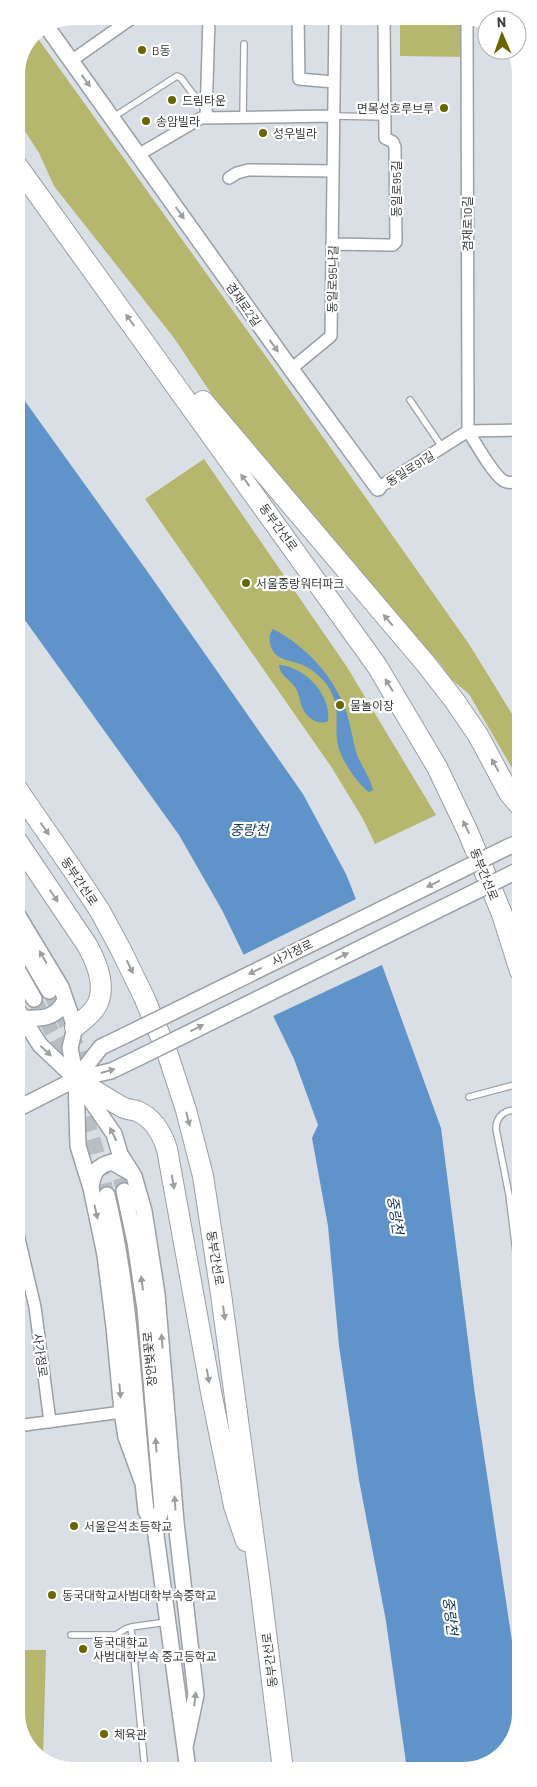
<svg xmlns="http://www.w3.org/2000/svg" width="537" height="1787" viewBox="0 0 537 1787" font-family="Barlow,'Noto Sans KR',sans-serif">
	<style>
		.green { fill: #b7b66f }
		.water { fill: #6093c9 }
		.pier { fill: #d9dfe5 }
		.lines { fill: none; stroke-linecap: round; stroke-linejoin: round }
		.secondary-tunnel { stroke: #b9bec4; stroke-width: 15; stroke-dasharray: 15 8; stroke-linecap: butt }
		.lane-casing { stroke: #9aa0a6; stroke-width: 8 }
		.street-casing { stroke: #9aa0a6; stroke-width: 14 }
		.secondary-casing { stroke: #9aa0a6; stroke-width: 18 }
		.highway-casing { stroke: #9aa0a6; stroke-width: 22 }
		.lane { stroke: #fff; stroke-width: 5.5 }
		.street { stroke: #fff; stroke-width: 11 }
		.secondary { stroke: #fff; stroke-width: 15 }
		.highway { stroke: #fff; stroke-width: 20 }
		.secondary-bridge-casing { stroke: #9aa0a6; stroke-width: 18; stroke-linecap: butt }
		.secondary-bridge { stroke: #fff; stroke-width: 15 }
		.oneway { fill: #9c9e9f }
		.poi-dot { fill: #696600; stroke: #fff; stroke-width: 2 }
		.labels { text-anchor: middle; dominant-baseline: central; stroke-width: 4.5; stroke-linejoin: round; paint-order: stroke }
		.poi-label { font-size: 12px; fill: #3a3c3f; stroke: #fff; text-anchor: start }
		.street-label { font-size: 12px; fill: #3a3c3f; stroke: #fff }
		.water-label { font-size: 14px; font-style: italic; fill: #11375b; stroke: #fff }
	</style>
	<rect width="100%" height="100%" fill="#d9dfe5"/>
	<!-- green -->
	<path class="green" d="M400,17H467V57L400,56Z
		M34,33L277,372L469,644L520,727V779L515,773L469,694L451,679L439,662L403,623L235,429L174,338L54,186L39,153L16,117V70Z
		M204,459L347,667L436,815L375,844L363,819L332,768L145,499Z
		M17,1650H46L43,1760L36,1757L17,1725Z"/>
	<!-- water -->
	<path class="water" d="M17,390L147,571L303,794L346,874L382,965L441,1128L475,1395L521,1701V1714L507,1751L475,1770H407L386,1621L359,1480L339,1346L328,1226L312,1138L318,1125L294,1059L222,910L179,835L17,609Z
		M273,629C307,647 335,677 347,714C351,727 353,742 357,755C362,767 370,777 373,790L369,792C357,783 341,760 338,745C333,722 343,708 327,685C321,677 312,669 303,665C289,660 273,660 270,643C269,637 270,633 273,629Z
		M279,665C304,666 332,695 328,721C319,726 307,718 303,709C299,702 300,694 295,687C289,678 280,676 279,665Z"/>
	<!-- pier -->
	<path class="pier" d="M358,898L384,964L271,1017L241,956Z"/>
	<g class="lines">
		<!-- secondary-tunnel -->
		<path class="secondary-tunnel" d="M49,991L73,1037L89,1077
			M34,999L60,1046L71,1074
			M79,1095L96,1149L107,1195
			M114,1156L124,1191"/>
		<defs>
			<path id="lane" d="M334,116L385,117
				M243,117L244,44
				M112,118L177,76L181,78L205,110
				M410,400L442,447
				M469,1097L514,1085L520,1081
				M520,1111C507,1108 496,1115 496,1129L509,1195L520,1285
				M71,1635H116L125,1629L131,1627
				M145,1770L131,1627L167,1622"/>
			<path id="street" d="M298,17L299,79L334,82
				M467,17L468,431C475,442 494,476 504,481C509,484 515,482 520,481
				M71,61L135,16
				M206,117L209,18
				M138,155L201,118L334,116
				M229,178L237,173L248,170L333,171
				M332,244L387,245H393L396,242L395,147L393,142L385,138V135L384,17
				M291,369L331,336L335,17
				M378,488L468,431L520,430
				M17,1230L35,1307L50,1422
				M17,1426L122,1412"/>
			<path id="secondary" d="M47,27L291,369L378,488
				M508,847L520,842
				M17,914L61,987L75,1027L70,1048L76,1079L78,1146L91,1188L105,1255L114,1327L122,1412L126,1437L142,1481
				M17,936L49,991
				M17,969L34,999
				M17,1009L40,1045L76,1079L114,1134L120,1154L134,1176L144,1211L157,1294L176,1522L196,1695L185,1747
				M22,1018C40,1019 57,1019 65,1000
				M76,1079L101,1047L126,1035
				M17,1109L76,1079L111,1071L138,1058
				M91,1188C93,1173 96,1166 112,1162L131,1173
				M124,1191L135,1242L145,1309L162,1508L155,1528
				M107,1195C132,1299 134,1405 146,1511L155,1528L188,1770"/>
			<path id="highway" d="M16,164L377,666L437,767L468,832L502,914L520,971
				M203,401L426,664L454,700L478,735L509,793L520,806
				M17,789L75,873L100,911L120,948L144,997L167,1052L186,1110L203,1176L221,1294L260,1584L283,1770
				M17,841L87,945C97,963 108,989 95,1008C90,1016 81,1021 75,1027
				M76,1079C91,1088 106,1098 122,1107C127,1110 132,1109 137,1111C153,1118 162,1133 167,1149L211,1392L234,1506L246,1541"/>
		</defs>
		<!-- lane casing -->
		<use href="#lane" class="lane-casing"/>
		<!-- street casing -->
		<use href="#street" class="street-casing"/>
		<!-- secondary casing -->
		<use href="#secondary" class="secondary-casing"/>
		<!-- highway casing -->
		<use href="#highway" class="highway-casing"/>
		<!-- lane -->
		<use href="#lane" class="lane"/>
		<!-- street -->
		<use href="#street" class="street"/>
		<!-- secondary -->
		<use href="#secondary" class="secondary"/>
		<!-- highway -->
		<use href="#highway" class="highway"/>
		<defs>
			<path id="secondary-bridge" d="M126,1035L508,847
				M138,1058L519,870"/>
		</defs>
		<!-- secondary-bridge casing -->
		<use href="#secondary-bridge" class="secondary-bridge-casing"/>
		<!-- secondary-bridge -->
		<use href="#secondary-bridge" class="secondary-bridge"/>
	</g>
	<!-- one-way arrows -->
	<defs><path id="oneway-solid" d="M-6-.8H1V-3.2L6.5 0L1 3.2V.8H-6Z" transform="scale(1.25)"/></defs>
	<g class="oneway">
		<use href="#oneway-solid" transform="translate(86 81) rotate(54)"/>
		<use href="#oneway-solid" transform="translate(180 213) rotate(55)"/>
		<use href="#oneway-solid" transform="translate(130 320) rotate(-126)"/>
		<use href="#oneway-solid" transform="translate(274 346) rotate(55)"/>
		<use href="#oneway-solid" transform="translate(245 480) rotate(-126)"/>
		<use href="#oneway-solid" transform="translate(388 620) rotate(-130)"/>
		<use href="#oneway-solid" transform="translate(389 685) rotate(-122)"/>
		<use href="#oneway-solid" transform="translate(495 765) rotate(-119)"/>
		<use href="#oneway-solid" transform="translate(466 827) rotate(-115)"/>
		<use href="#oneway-solid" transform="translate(45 829) rotate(55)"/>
		<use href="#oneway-solid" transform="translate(433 884) rotate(154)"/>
		<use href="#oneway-solid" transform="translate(54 896) rotate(56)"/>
		<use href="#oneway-solid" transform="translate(342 956) rotate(-26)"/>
		<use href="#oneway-solid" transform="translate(43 957) rotate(-120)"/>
		<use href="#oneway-solid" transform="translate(130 967) rotate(64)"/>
		<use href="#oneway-solid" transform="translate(255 971) rotate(154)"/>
		<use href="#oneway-solid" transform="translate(197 1028) rotate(-27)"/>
		<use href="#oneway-solid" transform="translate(46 1051) rotate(43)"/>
		<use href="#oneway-solid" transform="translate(108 1071) rotate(-16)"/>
		<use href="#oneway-solid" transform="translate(188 1119) rotate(76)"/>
		<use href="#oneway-solid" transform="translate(113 1134) rotate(-116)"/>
		<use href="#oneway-solid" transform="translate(173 1182) rotate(80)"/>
		<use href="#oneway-solid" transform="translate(96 1212) rotate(78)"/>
		<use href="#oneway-solid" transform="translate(142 1283) rotate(-98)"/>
		<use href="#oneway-solid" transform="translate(224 1313) rotate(82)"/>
		<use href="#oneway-solid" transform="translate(162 1341) rotate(-94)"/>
		<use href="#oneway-solid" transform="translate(208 1376) rotate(80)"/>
		<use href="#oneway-solid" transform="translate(120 1391) rotate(85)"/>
		<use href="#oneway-solid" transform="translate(156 1445) rotate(-94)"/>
		<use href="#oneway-solid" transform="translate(175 1503) rotate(-94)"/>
		<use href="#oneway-solid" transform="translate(195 1699) rotate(-83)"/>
	</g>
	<!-- markers -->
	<g class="poi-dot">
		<circle cx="142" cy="50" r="5"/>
		<circle cx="172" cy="100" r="5"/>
		<circle cx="444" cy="108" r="5"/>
		<circle cx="146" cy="121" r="5"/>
		<circle cx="263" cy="133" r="5"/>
		<circle cx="246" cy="583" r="5"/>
		<circle cx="340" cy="705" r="5"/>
		<circle cx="74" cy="1526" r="5"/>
		<circle cx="52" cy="1595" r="5"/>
		<circle cx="83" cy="1649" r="5"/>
		<circle cx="104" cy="1734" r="5"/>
	</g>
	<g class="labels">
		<!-- poi labels -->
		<g class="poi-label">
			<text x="152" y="50">B동</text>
			<text x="182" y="100">드림타운</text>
			<text x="434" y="108" text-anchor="end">면목성호루브루</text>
			<text x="156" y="121">송암빌라</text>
			<text x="273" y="133">성우빌라</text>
			<text x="256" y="583">서울중랑워터파크</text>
			<text x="350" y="705">물놀이장</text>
			<text x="84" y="1526">서울은석초등학교</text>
			<text x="62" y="1595">동국대학교사범대학부속중학교</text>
			<text x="93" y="1642">동국대학교<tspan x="93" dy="14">사범대학부속 중고등학교</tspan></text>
			<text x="114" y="1734">체육관</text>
		</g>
		<!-- street labels -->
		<g class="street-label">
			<text transform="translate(396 189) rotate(-90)">동일로95길</text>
			<text transform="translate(467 224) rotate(-90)">겸재로10길</text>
			<text transform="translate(332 279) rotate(-89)">동일로95나길</text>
			<text transform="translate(244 304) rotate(55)">겸재로2길</text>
			<text transform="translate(410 468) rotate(-32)">동일로91길</text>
			<text transform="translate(279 527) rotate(54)">동부간선로</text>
			<text transform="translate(485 874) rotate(68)">동부간선로</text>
			<text transform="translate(80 881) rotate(56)">동부간선로</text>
			<text transform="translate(292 952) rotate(-26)">사가정로</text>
			<text transform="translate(216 1258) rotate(81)">동부간선로</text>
			<text transform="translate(41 1355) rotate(82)">사가정로</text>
			<text transform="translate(149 1359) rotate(-95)">장안벚꽃로</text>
			<text transform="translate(269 1660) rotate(-97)">동부간선로</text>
		</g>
		<!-- water labels -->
		<g class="water-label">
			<text x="249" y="829">중랑천</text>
			<text transform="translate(396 1215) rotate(81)">중랑천</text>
			<text transform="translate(451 1616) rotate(83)">중랑천</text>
		</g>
	</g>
	<!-- crop -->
	<path d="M0 0H537V1787H0ZM74 25H463A49 49 0 0 1 512 74V1713A49 49 0 0 1 463 1762H74A49 49 0 0 1 25 1713V74A49 49 0 0 1 74 25Z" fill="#fff" fill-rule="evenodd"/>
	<!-- north arrow -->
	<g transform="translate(502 35) rotate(358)"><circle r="24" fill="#ffffff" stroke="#b0b1b2"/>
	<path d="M0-4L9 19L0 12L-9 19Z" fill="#696600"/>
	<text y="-8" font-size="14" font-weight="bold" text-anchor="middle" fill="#3a3c3f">N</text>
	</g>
</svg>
